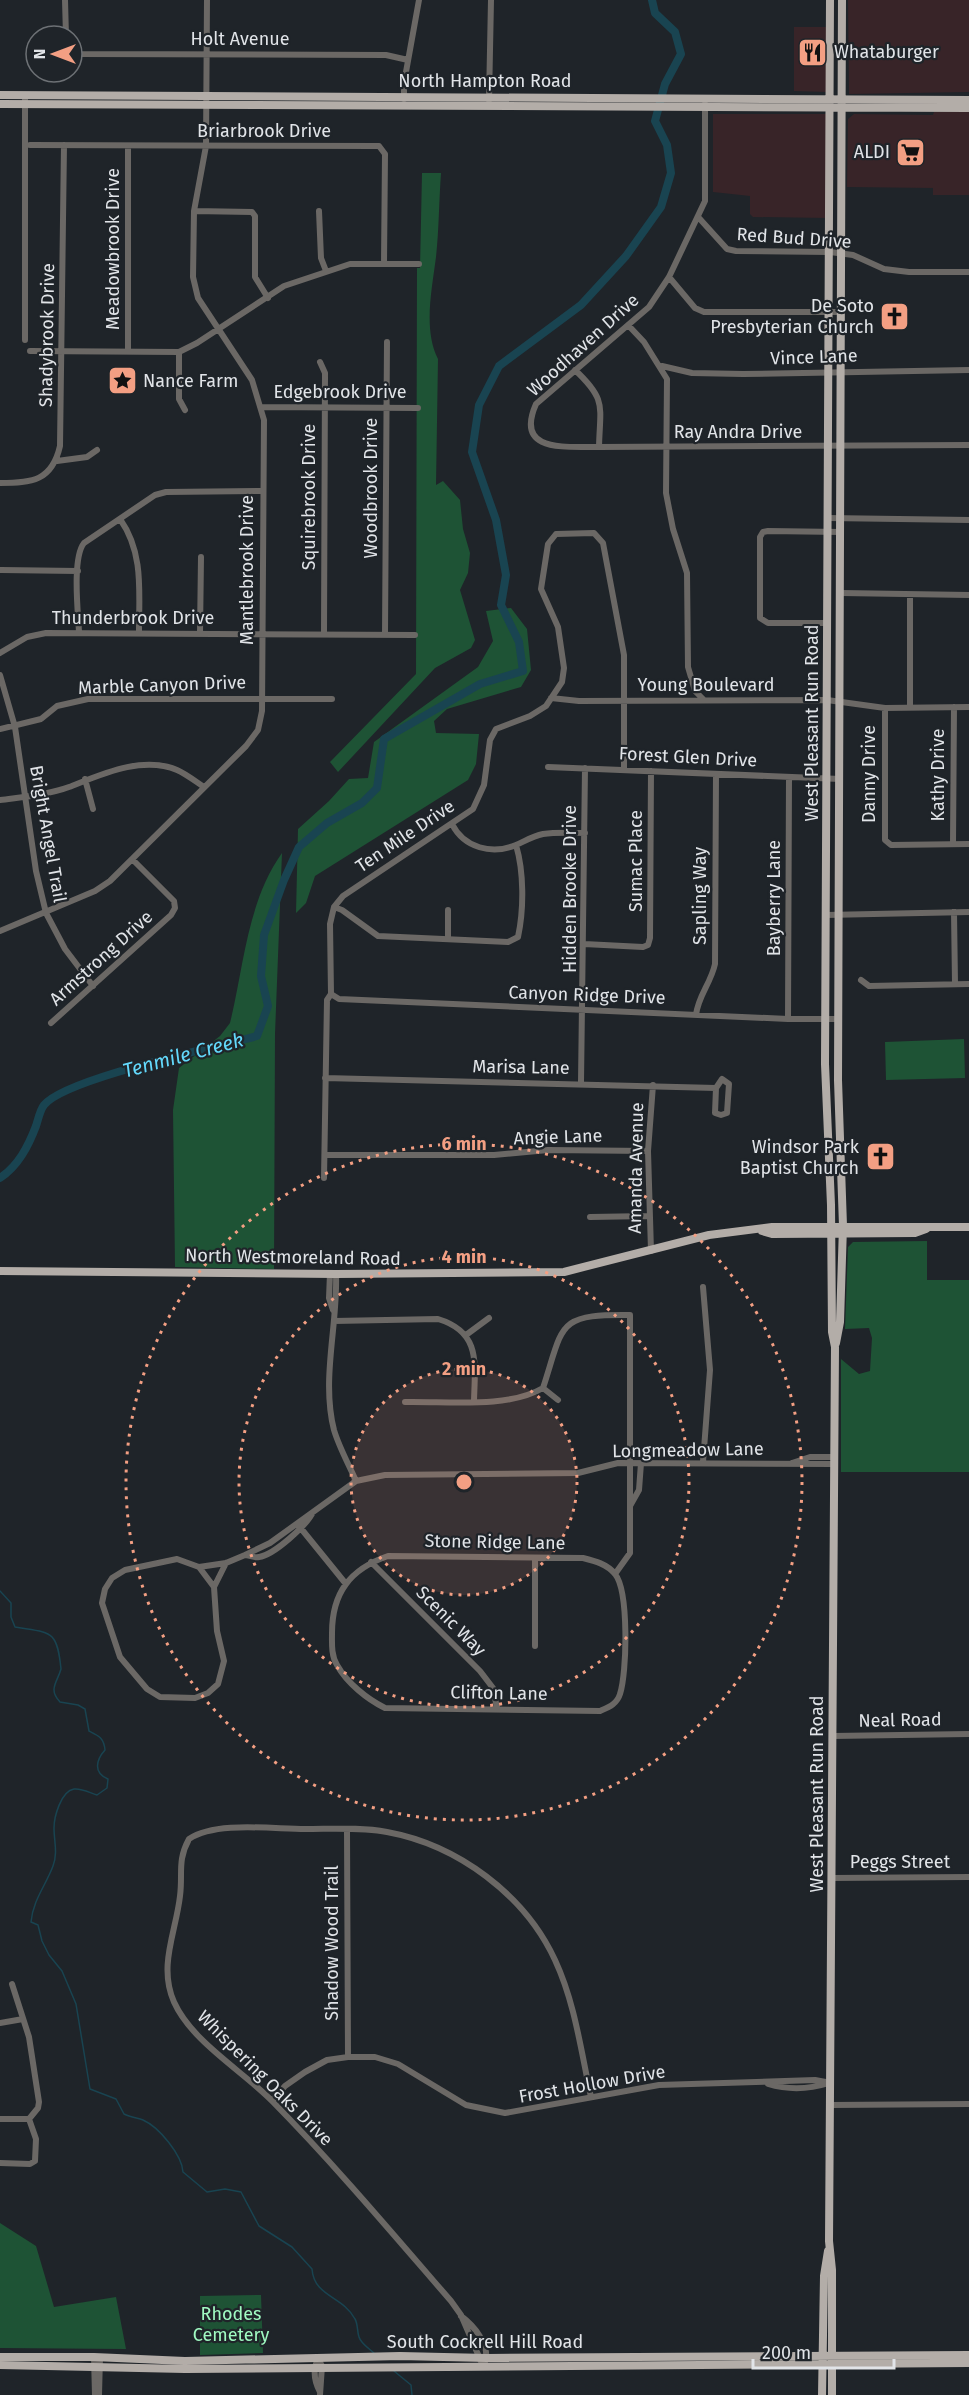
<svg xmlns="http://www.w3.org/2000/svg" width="969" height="2395" viewBox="0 0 969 2395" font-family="'Fira Sans',sans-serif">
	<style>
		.commercial { fill: #382428 }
		.green { fill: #1e5335 }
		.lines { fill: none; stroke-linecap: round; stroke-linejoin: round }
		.stream { stroke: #194451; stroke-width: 1.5 }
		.river { stroke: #194451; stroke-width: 8 }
		.minor { stroke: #6b6865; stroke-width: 6 }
		.major { stroke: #b3ada8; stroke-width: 8 }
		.ring { fill: none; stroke: #f39f83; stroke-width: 3; stroke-dasharray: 3 6 }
		.labels { text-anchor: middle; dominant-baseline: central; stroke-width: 4.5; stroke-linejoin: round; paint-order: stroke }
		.street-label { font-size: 18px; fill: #e1e4e8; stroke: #1f2429 }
		.poi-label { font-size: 18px; fill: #e1e4e8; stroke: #1f2429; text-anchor: end }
		.park-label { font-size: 18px; fill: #a0fac2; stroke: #1f2429 }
		.water-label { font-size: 20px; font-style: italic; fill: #63d9fc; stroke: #1f2429 }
		.centre { fill: #f39f83; stroke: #1f2429; stroke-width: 3 }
		.ring-label { font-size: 18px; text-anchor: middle; font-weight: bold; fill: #f39f83; stroke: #1f2429; stroke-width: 4.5; stroke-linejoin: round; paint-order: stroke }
	</style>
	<rect width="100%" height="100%" fill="#1f2429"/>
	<!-- commercial -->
	<path class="commercial" d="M848,0H969V92L849,94Z
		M794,27H826L827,92L794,91Z
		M934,112H969V195H933V188L847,187L848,119L854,114L933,115Z
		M713,114H827L828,218L753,217L750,214V196L713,192Z"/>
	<!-- green -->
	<path class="green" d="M422,173H441C439,201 439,230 436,257C432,289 423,330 438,359L436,485L443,481L460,500L463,529L470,553L468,573L460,590L475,640L471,648L435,668L338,772L330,762L416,674L417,268H420Z
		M511,608L527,629L531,670L521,687L447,709L434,721L436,733L479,734L476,764L468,780L315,876L306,903L296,913L298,829L329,801L349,779L368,778L374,742L478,667L493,641L486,611Z
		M282,853L275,1034L274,1269L175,1267L173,1110L179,1068L220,1036L230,1023C244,966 247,902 282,853Z
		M964,1039L965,1078L886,1080L885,1042Z
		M927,1241V1280H969V1472H841V1359L859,1374L870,1371L872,1338L869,1328L845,1329L848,1247L853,1242Z
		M0,2223L36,2246L54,2307L116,2297L126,2349L0,2348Z
		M261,2295L263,2353L200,2355V2296Z"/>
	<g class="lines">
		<!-- stream -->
		<path class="stream" d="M0,1591L11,1603V1617L15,1627C51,1633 57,1629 61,1669C57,1683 48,1689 60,1702L78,1705L85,1709L89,1731C99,1736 104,1738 105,1750C96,1760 93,1773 108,1779L107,1788L97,1795C90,1793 82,1788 74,1789C61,1791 54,1817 54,1828C54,1841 58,1853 53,1866C46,1885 33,1900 31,1922L38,1925L42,1941L49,1955L62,1971L76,2004L90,2089L116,2099L124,2114C130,2117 137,2118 143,2120C159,2127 182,2155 183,2172L207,2192L225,2189L241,2192L259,2226L292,2247L312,2269C314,2297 343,2296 355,2319C358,2324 357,2331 359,2337C361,2344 370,2349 375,2354
			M394,2371L411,2385L412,2395"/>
		<!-- river -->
		<path class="river" d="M0,1178C18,1166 28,1147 36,1126C38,1120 40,1110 44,1105C66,1078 217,1047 257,1036L268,1006L261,976L264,935L284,880L299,847L327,823L362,803L377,788L384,739L480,684L523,671L519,642L501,605L506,575L496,520L472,452L479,405L499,366L581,305L626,256L661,207L671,173L667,145L655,121L665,84L681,54L675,32L655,13L652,0"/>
		<!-- minor -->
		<path class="minor" d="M65,0L66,36
			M72,52L79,54L386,55L408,60
			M25,96V340
			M404,99V83L419,0
			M489,100L491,0
			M705,104V201L669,277L649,307L536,404C514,454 567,446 599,447L969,445
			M30,145L379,146L385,154L384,264
			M128,146V351
			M194,211L252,212L255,216V277L268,298
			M319,211L321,258L326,271
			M699,218L727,249L736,251L830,252L853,255L884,269L909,272H969
			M669,277L695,308L704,312H842
			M628,325L644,342L667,379L666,493L673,529L687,573L688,667L695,691L704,700
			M30,351L179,352L197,343L284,286L350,264H419
			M179,352V399L185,410
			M320,362L325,373L324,633
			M662,366L692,373L743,374L969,370
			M575,370C607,400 600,406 599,447
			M261,407L418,408
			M57,461L87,457L97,450
			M0,483C32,483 52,481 60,446L64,145
			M828,518L969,520
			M120,519C144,553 139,592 139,632
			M1,570L78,571
			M841,593L969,595
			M828,623H768L760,618V537L763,532L768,531L841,532
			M79,632C78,612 72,558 84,543L155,495L166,492L262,491
			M200,633L201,557
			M385,634L387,342
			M0,653L27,637L46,633L415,635
			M0,675L15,727L36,871L46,913L65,949L93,986
			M551,698L579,701L827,700L885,708L969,707
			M910,707V595
			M885,708V840L891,845L969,844
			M0,729L41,719L57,706L88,699H332
			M548,767L840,779
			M624,769V655L603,543L594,533L556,534L548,544L541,589L558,627L564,668L562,682L546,706L530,716L496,729L490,740L484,785L473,809L343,896L334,907L330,924L331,994L339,999L788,1019H838
			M85,779L93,809
			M0,800C22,797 48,795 69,787C100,775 142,755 177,770C186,774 195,781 204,787
			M452,824C464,848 492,855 516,845C525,841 533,836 543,834C557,832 571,833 585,833
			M953,844L954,707
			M334,907L342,910L378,936L508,942L518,937C524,909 524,872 516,845
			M954,912L955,984
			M826,915L969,912
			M0,931L95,891L110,881L246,746L258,730L262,711L264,420L252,380L198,298L193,277L194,211L206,146L207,0
			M448,939V910
			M584,944L643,947L648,945L650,938L651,771
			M861,980L869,986L969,984
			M696,1015C698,996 711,983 715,964L716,774
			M788,1019L789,777
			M51,1023L171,915L175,908L174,901L133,860
			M325,1078L716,1088
			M722,1079L729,1084L727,1113L721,1115L715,1113L716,1088Z
			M581,1083L585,768
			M325,1155H494L548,1150L648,1151
			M324,1178L327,1000L331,994
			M590,1217L649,1216
			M651,1251L648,1151L653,1085
			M330,1273L329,1298L333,1310
			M336,1274C338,1325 321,1379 334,1430C339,1447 349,1465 356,1481
			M334,1321L438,1319C481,1332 475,1363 474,1401
			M466,1335L489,1318
			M543,1388L558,1400
			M405,1402C447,1401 507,1409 543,1388C564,1324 556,1314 630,1315V1506L639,1490L641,1463
			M703,1462L710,1370L703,1287
			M792,1463L810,1457H834
			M299,1526L346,1584
			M246,1555C250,1556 255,1558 259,1557C274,1555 307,1525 313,1512
			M388,1556L583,1558C595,1561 607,1564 615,1574C629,1591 627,1673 620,1694C617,1704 609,1707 600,1711L385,1708C367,1699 347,1683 337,1665C331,1655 332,1643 332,1633C332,1593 350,1569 388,1556Z
			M177,1559L199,1567L214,1587L217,1631L224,1661L218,1684L208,1693L195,1698L160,1697L147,1689L120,1657L102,1603L105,1589L112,1578L125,1570Z
			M371,1562L480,1671L493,1688L497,1708
			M199,1567L226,1563L245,1555L270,1543L356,1481L385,1475L578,1473L618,1463L834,1464
			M615,1574L630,1553V1506
			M214,1587L226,1563
			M535,1646V1558
			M832,1736L969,1734
			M347,1829L348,2057
			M831,1878L969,1877
			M0,2023L23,2019
			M768,2084C788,2090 810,2089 829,2083
			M272,2101L285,2086L305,2072L327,2060L348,2057H375L398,2064L466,2105L505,2113L659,2085L815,2080L831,2083
			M831,2105L969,2104
			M0,2119H29L38,2108L39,2102L29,2037L12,1984
			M0,2163L30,2164L35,2161L36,2139L29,2119
			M461,2316C473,2325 491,2345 485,2362
			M94,2357L95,2395
			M318,2358L322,2366L320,2395
			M318,2358C313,2369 314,2381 320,2392
			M483,2366L461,2315L451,2301C393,2234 335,2165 273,2102C243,2071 192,2042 174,2002C158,1966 176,1932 180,1896C183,1873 177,1861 189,1839C216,1821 272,1829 305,1829C332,1829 361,1827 387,1832C458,1845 525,1895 555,1960C575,2003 581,2051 591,2097
			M99,2395L100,2357"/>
		<!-- major -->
		<path class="major" d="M830,0L825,1064L831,1205L832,1332L835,1347L829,2241L832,2270V2395
			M0,95L969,100
			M0,104L969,108
			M762,1231L772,1234L915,1233L926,1229
			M0,1271L336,1274L564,1272L709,1235L772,1227H969
			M836,1343L840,1322L843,1226L838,1080L842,0
			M0,2357H94L185,2361L400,2356L487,2358L969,2355
			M0,2365L185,2369L969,2363
			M822,2395L824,2276L828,2251"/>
	</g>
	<!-- distance rings -->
	<circle cx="464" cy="1482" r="113" fill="#f39f83" fill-opacity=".12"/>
	<g class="ring">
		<circle cx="464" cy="1482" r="113"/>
		<circle cx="464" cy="1482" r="225"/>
		<circle cx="464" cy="1482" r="338"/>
	</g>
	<!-- icons -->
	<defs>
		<symbol id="restaurant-square" viewBox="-11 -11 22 22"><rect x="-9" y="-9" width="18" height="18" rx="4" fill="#f39f83" stroke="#1f2429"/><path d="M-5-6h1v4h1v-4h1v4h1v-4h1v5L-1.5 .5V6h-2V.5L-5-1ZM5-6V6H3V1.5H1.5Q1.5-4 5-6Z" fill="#111"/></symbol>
		<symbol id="supermarket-square" viewBox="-11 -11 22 22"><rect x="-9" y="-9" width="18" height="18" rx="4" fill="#f39f83" stroke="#1f2429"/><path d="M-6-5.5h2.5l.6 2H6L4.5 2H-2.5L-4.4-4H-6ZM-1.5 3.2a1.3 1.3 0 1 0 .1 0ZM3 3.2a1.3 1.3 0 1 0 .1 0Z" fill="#111"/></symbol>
		<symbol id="church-square" viewBox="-11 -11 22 22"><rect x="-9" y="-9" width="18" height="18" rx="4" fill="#f39f83" stroke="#1f2429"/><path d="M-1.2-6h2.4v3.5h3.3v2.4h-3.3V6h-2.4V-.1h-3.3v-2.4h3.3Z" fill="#111"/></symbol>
		<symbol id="sight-square" viewBox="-11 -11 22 22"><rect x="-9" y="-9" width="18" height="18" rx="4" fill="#f39f83" stroke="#1f2429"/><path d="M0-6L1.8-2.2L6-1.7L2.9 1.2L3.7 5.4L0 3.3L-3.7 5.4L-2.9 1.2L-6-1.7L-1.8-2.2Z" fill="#111"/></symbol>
	</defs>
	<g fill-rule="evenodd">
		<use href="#restaurant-square" x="796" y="36" width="33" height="33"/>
		<use href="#supermarket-square" x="894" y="136" width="33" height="33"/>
		<use href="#church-square" x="878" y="300" width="33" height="33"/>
		<use href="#sight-square" x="106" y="364" width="33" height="33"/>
		<use href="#church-square" x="864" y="1140" width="33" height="33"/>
	</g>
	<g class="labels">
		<!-- street labels -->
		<g class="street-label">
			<text x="240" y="39">Holt Avenue</text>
			<text x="485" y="81">North Hampton Road</text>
			<text x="264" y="131">Briarbrook Drive</text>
			<text transform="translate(794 238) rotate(4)">Red Bud Drive</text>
			<text transform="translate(113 249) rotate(-90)">Meadowbrook Drive</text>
			<text transform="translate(47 335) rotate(-89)">Shadybrook Drive</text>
			<text transform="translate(583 345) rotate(-42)">Woodhaven Drive</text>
			<text transform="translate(814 357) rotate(-2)">Vince Lane</text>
			<text x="340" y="392">Edgebrook Drive</text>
			<text x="738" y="432">Ray Andra Drive</text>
			<text transform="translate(371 488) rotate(-90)">Woodbrook Drive</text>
			<text transform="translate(309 497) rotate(-90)">Squirebrook Drive</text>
			<text transform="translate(247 570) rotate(-90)">Mantlebrook Drive</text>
			<text x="133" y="618">Thunderbrook Drive</text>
			<text transform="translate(162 685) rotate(-2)">Marble Canyon Drive</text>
			<text x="706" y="685">Young Boulevard</text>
			<text transform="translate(812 723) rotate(-90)">West Pleasant Run Road</text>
			<text transform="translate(688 757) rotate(3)">Forest Glen Drive</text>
			<text transform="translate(869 774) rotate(-90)">Danny Drive</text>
			<text transform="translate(938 775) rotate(-90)">Kathy Drive</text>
			<text transform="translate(48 834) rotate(80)">Bright Angel Trail</text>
			<text transform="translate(405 836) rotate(-34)">Ten Mile Drive</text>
			<text transform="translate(636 861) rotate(-90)">Sumac Place</text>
			<text transform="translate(570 889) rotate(-90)">Hidden Brooke Drive</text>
			<text transform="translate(700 896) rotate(-90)">Sapling Way</text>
			<text transform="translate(774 898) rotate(-90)">Bayberry Lane</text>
			<text transform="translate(101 958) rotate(-42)">Armstrong Drive</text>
			<text transform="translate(587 995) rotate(2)">Canyon Ridge Drive</text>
			<text transform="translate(521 1067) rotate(1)">Marisa Lane</text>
			<text transform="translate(558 1137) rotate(-2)">Angie Lane</text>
			<text transform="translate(636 1168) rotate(-89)">Amanda Avenue</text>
			<text transform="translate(293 1257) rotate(1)">North Westmoreland Road</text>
			<text transform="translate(688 1450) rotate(-1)">Longmeadow Lane</text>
			<text transform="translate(495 1542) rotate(1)">Stone Ridge Lane</text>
			<text transform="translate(451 1621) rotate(45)">Scenic Way</text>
			<text transform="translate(499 1693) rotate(1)">Clifton Lane</text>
			<text transform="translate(900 1720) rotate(-1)">Neal Road</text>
			<text transform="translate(817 1794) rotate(-90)">West Pleasant Run Road</text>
			<text x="900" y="1862">Peggs Street</text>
			<text transform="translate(332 1943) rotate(-90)">Shadow Wood Trail</text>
			<text transform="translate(265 2078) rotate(45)">Whispering Oaks Drive</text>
			<text transform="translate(592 2084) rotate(-10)">Frost Hollow Drive</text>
			<text x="485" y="2342">South Cockrell Hill Road</text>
		</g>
		<!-- poi labels -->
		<g class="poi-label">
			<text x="834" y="52" text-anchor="start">Whataburger</text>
			<text x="890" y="152">ALDI</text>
			<text x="874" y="306">De Soto<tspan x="874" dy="21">Presbyterian Church</tspan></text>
			<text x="143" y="381" text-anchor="start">Nance Farm</text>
			<text x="859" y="1147">Windsor Park<tspan x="859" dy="21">Baptist Church</tspan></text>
		</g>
		<!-- park labels -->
		<g class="park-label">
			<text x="231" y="2314">Rhodes<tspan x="231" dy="21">Cemetery</tspan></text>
		</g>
		<!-- water labels -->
		<g class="water-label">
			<text transform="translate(183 1055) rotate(-15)">Tenmile Creek</text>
		</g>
	</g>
	<circle cx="464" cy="1482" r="9" class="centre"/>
	<g class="ring-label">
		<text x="464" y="1150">6 min</text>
		<text x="464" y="1263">4 min</text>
		<text x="464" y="1375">2 min</text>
	</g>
	<!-- north arrow -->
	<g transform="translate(54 54) rotate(270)"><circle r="28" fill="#1f2429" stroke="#6d7175" stroke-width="1.5"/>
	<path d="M0-4.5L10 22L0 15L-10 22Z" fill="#f39f83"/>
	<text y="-9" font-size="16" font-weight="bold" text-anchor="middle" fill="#e1e4e8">N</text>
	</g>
	<!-- scale -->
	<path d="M753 2359v9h141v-9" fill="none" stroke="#e1e4e8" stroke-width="3"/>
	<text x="762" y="2359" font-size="18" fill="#e1e4e8" stroke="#1f2429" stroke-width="4.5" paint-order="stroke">200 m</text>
</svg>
